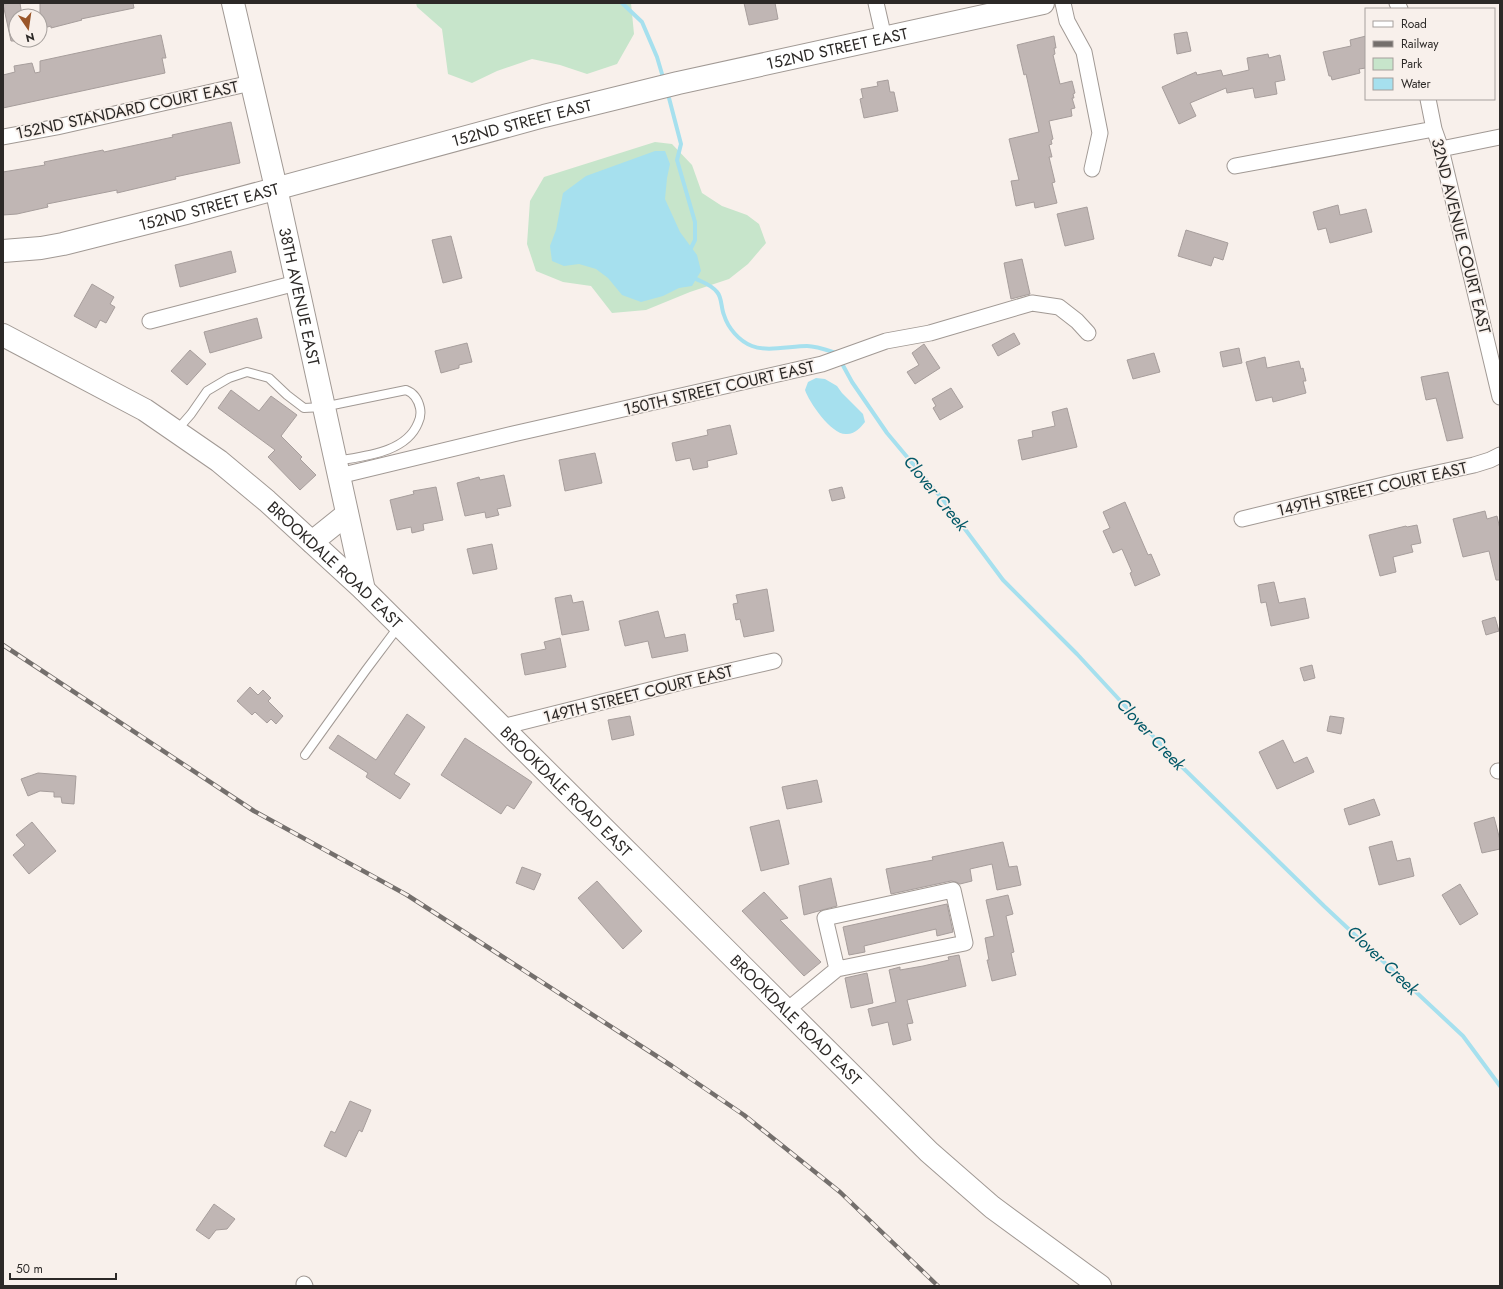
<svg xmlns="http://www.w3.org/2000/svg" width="1503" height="1289" viewBox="0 0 1503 1289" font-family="Jost,sans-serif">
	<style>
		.green { fill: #c7e5cb }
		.water { fill: #a6e0ee }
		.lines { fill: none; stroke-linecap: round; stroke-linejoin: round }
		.stream { stroke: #a6e0ee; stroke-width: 4 }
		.building { fill: #c0b6b4; stroke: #a79e9c }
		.lane-casing { stroke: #a19994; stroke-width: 10 }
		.street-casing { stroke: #a19994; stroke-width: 17 }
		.secondary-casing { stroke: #a19994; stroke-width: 24 }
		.lane { stroke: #fff; stroke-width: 8 }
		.street { stroke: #fff; stroke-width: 15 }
		.secondary { stroke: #fff; stroke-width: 22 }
		.rail-casing { stroke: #746f6c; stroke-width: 4.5 }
		.rail { stroke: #f8f0eb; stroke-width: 3; stroke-dasharray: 9; stroke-linecap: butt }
		.labels { text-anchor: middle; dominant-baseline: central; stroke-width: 3.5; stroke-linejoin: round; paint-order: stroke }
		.street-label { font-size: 16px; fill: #2c2927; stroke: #f8f0eb }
		.water-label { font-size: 17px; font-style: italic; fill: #025867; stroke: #f8f0eb }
	</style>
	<rect width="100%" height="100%" fill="#f8f0eb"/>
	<!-- green -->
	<path class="green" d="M416,3H631L634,34L617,64L587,74L560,65L532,59L497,71L472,83L448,74L442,29L417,7Z
		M655,142L672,144L692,165L702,193L722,206L747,215L759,224L766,243L748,264L729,279L690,292L646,310L612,313L591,286L563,282L536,271L527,244L530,201L544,177Z"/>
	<!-- water -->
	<path class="water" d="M655,151H665L670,164L667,178L665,199L680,232L697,255L701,271L692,286L679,288L663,296L641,302L622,295L608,278L596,269L579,264L564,266L552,261L550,246L556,230L563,193L586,176Z
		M816,378L825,379L837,386L842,393L863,414L865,422C860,428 855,434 847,434C832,436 809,402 805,390L808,382Z"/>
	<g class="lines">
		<!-- stream -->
		<path class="stream" d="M622,3L642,22L657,57L662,74
			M669,98L681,144L677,160L695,222V240L690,250
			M691,276C700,282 710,283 717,292C722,297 721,308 724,315C728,328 739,341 752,346C766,352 791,346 807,346C816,346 827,350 836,353L837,354
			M840,360L852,382L887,433L944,501L1003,580L1077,654L1177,762L1324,906L1463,1036L1500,1086"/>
	</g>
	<!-- building -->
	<path class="building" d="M10,3H20L22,16H16V41H11L3,4Z
		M40,3H133L134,8L81,19L82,20L51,28V26L40,29Z
		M744,3H775L778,19L749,25Z
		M1187,32L1191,51L1177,54L1174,34Z
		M161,35L166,58H162L165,73L3,108V75L15,72L14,66L32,63L35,73L40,72V61Z
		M1054,36L1056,48H1054L1055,54L1053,55L1060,84L1072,81L1075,93L1073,94L1074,98H1072L1075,108L1071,109L1072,116L1049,121L1053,139L1051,140L1052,144L1049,145L1052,157H1049L1055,182L1052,183L1057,203L1035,208L1034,202L1016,206L1011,181L1019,180L1009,139L1039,132L1026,74L1024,75L1017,45Z
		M1366,36V68L1359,69L1360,73L1332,80L1331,76H1329L1323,52L1351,46L1350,40Z
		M1268,54L1269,58L1280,55L1285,80L1275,82L1277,94L1255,98L1253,88L1227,93L1226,88L1190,103L1196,116L1179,124L1162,87L1196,72L1197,75L1221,70L1223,76L1249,70L1247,58Z
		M888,80L890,92H894L898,111L864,118L860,99L863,98L861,89L878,86L877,82Z
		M231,122L240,163L175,177L176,179L117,193V190L47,204L48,207L17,214L3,215V172L45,165L44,162L103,150L104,152L173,137L172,135Z
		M1338,205L1340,215L1366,209L1372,232L1330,243L1326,228L1318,230L1313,212Z
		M1087,207L1094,239L1065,246L1057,214Z
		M1186,230L1228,243L1223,260L1214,257L1211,266L1178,256Z
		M451,236L462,278L443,283L432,240Z
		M231,251L236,272L180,287L175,265Z
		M1022,259L1030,294L1011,299L1004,263Z
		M92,284L114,297L110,304L115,307L106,323L100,320L96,328L74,316Z
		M257,318L262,338L210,353L204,332Z
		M1014,333L1020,344L998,356L992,345Z
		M467,343L472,362L459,365V368L441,373L435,351Z
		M924,344L940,368L915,384L907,372L919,365L912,353Z
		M1239,348L1242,363L1223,367L1220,352Z
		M190,350L206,364L187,385L171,371Z
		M1154,353L1160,372L1133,379L1127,360Z
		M1265,357L1267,368L1299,361L1301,369L1303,368L1306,381H1303L1306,393L1273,402L1272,397L1256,401L1246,362Z
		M1448,372L1463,438L1447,441L1436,398L1426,400L1421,377Z
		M951,388L963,407L940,420L933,408L936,406L932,399Z
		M231,390L259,411L271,396L297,415L281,436L302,457L300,459L316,475L300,490L268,457L275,450L218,408Z
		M1067,408L1077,447L1022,460L1018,440L1033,437L1032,431L1055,426L1052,412Z
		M730,425L737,454L707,461L708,467L693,470L690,458L676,461L672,443L708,435L707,430Z
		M595,453L602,483L565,491L559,460Z
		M504,475L511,506L497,509L499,515L486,518L485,512L465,516L457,483L479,477L480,480Z
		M436,487L443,520L423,524L424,530L412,533L411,527L397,530L390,500L414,494L413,491Z
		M842,487L845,498L832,501L829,490Z
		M1125,502L1148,555L1151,554L1160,575L1135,586L1130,573L1132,572L1122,549L1113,553L1103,531L1110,528L1103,512Z
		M1485,511L1487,519L1497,516L1500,529V580H1496L1489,551L1463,557L1453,519Z
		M1417,525L1421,543L1411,545L1413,552L1393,557L1396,572L1380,576L1369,535L1406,526L1407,527Z
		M492,544L497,569L473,574L467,549Z
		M1274,582L1279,603L1305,598L1309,618L1271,626L1266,602L1261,603L1258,585Z
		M767,589L774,631L744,637L740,619L736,620L733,604L738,603L736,595Z
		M571,595L573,603L583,601L589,630L562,635L555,598Z
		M658,611L665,638L685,634L688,651L652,658L648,641L625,646L619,621Z
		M1495,617L1499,631L1486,635L1482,621Z
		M560,638L566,667L525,675L521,654L546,649L544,642Z
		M1312,665L1315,678L1304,681L1300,668Z
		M250,687L258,695L263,690L271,698L268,701L283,716L276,724L271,719L267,723L255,712L252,715L237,701Z
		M407,714L425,727L394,774L410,784L400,799L366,777L368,773L329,748L338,735L376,760Z
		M630,716L634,735L612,740L608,720Z
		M1330,716L1344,718L1341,734L1327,731Z
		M465,738L532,782L514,809L507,805L501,814L441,775Z
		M1283,740L1294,763L1307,757L1314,772L1277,789L1259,752Z
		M38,773L76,776L74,804L62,803L61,797H54V792L40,791L28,796L21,779Z
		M817,780L822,802L787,809L782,787Z
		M1374,799L1380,815L1349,825L1344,809Z
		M1494,817L1500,840V849L1482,853L1474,823Z
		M779,820L789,864L761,871L750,827Z
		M32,822L56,851L29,874L13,855L25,845L16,835Z
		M1392,841L1397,861L1410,858L1414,876L1379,885L1369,847Z
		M1003,842L1009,867L1017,866L1021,885L997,890L992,864L970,869L972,881L960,884L956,882L951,881L891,894L886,869L933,860L932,857Z
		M522,867L541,874L534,890L516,883Z
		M831,878L837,906L804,915L799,886Z
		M597,881L642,931L623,949L578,898Z
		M1460,884L1478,914L1460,925L1442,895Z
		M764,892L788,918L780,920L821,962L804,976L742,911Z
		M1008,895L1013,914L1006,916L1014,952L1011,953L1016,975L992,981L987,960H989L985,938L994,936L986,900Z
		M947,904L953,932L937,936L936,929L864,946L865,952L849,955L843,927Z
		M959,955L966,986L907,1000L913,1023L907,1024L911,1040L893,1045L888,1022L872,1026L868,1009L896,1002L889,970L900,967V970L923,966L949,960L948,957Z
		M867,973L873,1003L851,1008L845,978Z
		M350,1101L371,1110L362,1132L359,1130L346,1157L324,1146L331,1131L335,1133Z
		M214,1204L235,1219L227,1229L216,1230L209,1239L196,1230Z"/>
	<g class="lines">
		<defs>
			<path id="lane" d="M177,430L191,414L207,391L229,378L247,372L269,378L287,395L304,408L323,407L406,390C414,393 418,399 420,408C421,413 420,419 418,423C406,453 364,456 336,461
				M305,755L366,670L399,626"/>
			<path id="street" d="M876,3L884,38
				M1063,3L1067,21L1084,52L1100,133L1092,169
				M1397,3L1400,9
				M1428,99L1434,129L1441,149L1500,397
				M3,137L57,127L251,83
				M1441,149L1500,137
				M1235,166L1434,129
				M150,321L296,283
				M339,476L513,434L822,364L886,341L930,333L1032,303L1059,307L1077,321L1088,333
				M1242,519L1396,482L1474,465L1490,460L1500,455
				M502,727L678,683L774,661
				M1498,771H1500
				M786,1011L837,969L965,943L953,890L825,918L837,969
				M304,1284L305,1286"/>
			<g id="secondary">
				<path id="s1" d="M233,3L276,188L364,590"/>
				<path id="s2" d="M3,251L41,248L63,244L186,213L544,116L678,83L1043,3"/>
				<path id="s3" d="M3,335L145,410L219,461L267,501L364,590L929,1152L992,1207L1100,1286"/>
				<path d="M312,542L347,514"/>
			</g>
		</defs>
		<!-- lane casing -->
		<use href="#lane" class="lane-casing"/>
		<!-- street casing -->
		<use href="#street" class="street-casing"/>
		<!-- secondary casing -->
		<use href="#secondary" class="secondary-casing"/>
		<!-- lane -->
		<use href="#lane" class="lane"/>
		<!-- street -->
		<use href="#street" class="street"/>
		<!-- secondary -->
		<use href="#secondary" class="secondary"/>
		<defs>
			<path id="rail" d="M3,645L254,811L407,895L672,1066L744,1115L840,1192L938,1286"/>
		</defs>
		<!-- rail casing -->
		<use href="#rail" class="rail-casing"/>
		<!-- rail -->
		<use href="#rail" class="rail"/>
	</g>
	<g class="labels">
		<!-- street labels -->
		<g class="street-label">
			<text stroke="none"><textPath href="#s2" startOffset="859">152ND STREET EAST</textPath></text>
			<text transform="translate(127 110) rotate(-12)">152ND STANDARD COURT EAST</text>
			<text stroke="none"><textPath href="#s2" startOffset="535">152ND STREET EAST</textPath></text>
			<text stroke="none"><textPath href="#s2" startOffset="211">152ND STREET EAST</textPath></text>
			<text transform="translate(1461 236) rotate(76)">32ND AVENUE COURT EAST</text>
			<text stroke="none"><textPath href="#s1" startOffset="301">38TH AVENUE EAST</textPath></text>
			<text transform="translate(719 388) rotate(-13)">150TH STREET COURT EAST</text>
			<text transform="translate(1372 489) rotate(-13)">149TH STREET COURT EAST</text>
			<text stroke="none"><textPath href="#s3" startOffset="406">BROOKDALE ROAD EAST</textPath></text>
			<text transform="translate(638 694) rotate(-14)">149TH STREET COURT EAST</text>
			<text stroke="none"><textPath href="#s3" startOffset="730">BROOKDALE ROAD EAST</textPath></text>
			<text stroke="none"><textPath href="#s3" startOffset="1054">BROOKDALE ROAD EAST</textPath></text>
		</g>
		<!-- water labels -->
		<g class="water-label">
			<text transform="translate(936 493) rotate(51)">Clover Creek</text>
			<text transform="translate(1151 734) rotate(47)">Clover Creek</text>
			<text transform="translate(1383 960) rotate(44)">Clover Creek</text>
		</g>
	</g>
	<!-- border -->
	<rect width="1503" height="1289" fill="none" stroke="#2c2927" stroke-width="8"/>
	<!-- legend -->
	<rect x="1365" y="8" width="130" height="92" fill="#f8f0eb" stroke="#a6a09d"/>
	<rect x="1373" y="21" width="20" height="6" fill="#ffffff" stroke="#a6a09d"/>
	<text x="1401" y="28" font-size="12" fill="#2c2927">Road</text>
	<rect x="1373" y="41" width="20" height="6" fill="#746f6c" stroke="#a6a09d"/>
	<text x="1401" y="48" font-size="12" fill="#2c2927">Railway</text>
	<rect x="1373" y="58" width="20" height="12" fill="#c7e5cb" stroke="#a6a09d"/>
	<text x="1401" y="68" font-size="12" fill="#2c2927">Park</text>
	<rect x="1373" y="78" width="20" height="12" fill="#a6e0ee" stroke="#a6a09d"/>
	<text x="1401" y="88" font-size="12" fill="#2c2927">Water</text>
	<!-- north arrow -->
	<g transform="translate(28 28) rotate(167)"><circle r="19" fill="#f8f0eb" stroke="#a6a09d"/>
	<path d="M0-3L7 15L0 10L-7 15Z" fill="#9a5629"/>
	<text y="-6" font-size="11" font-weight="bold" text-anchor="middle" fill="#2c2927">N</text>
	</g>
	<!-- scale -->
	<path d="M10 1273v6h106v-6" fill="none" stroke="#2c2927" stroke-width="2"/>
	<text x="16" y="1273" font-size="12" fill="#2c2927" stroke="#f8f0eb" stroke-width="3" paint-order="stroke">50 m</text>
</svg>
